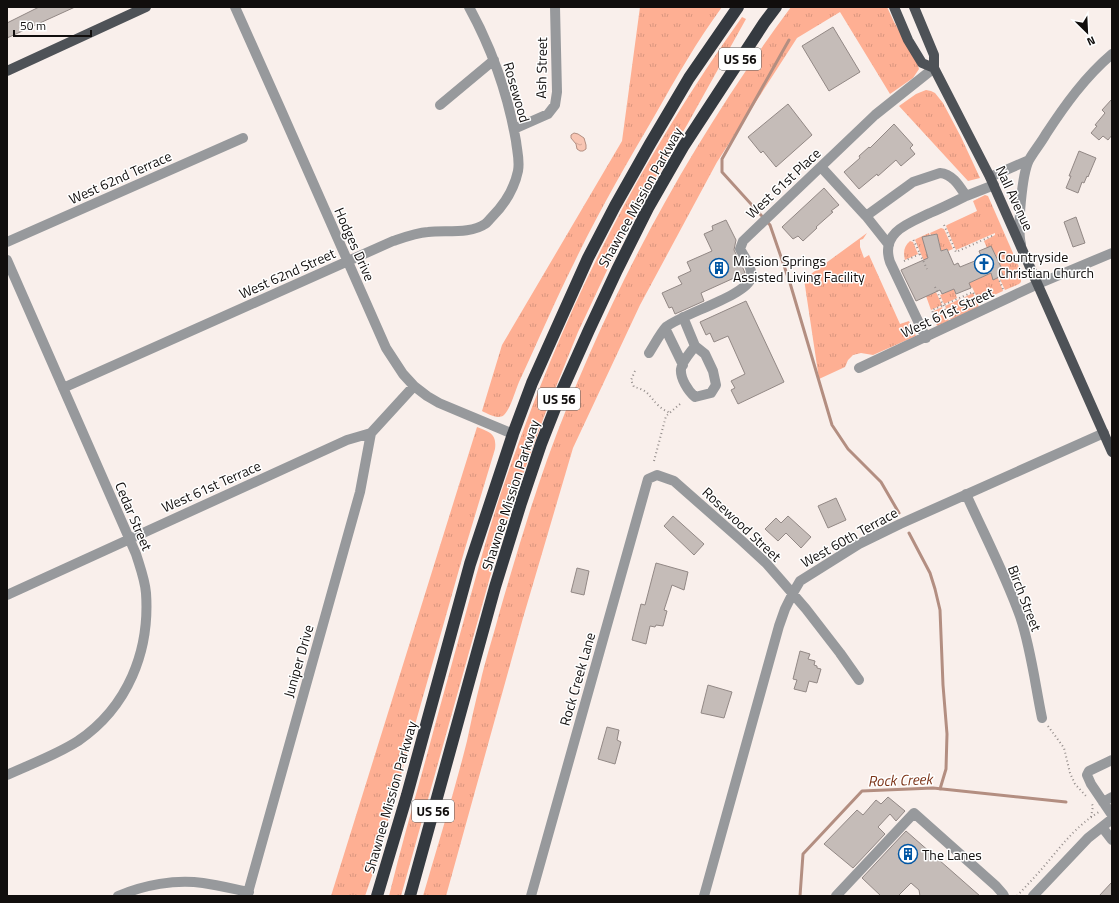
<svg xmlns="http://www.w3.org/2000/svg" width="1119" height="903" viewBox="0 0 1119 903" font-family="'Titillium Web',sans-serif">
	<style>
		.grass { fill: url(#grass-tufts) }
		.water { fill: url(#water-ripples); stroke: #b38e81 }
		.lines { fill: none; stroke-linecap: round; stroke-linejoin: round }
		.stream { stroke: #b38e81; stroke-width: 3 }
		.building { fill: #c5bcb8; stroke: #928885 }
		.path { stroke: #938c8a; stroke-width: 2; stroke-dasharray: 1 3; stroke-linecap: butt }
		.minor { stroke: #97999c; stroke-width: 10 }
		.major { stroke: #4e5257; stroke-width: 10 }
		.highway { stroke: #353a40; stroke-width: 12 }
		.labels { text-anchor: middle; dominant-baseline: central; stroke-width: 3; stroke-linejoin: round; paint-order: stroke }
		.shield { fill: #fff; stroke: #585656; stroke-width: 1 }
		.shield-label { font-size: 13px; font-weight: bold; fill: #110e0d }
		.street-label { font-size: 14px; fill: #110e0d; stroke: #fff }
		.poi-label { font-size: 14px; fill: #110e0d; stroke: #fff; text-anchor: start }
		.water-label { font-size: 15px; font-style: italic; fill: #7c3418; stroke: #fff }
	</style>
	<defs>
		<pattern id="grass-tufts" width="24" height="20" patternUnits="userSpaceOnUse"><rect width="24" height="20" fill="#feaf93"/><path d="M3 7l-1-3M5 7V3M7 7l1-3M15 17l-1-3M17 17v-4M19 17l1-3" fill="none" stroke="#d9957e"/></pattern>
		<pattern id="water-ripples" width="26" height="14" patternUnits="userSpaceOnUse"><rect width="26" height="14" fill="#f8c5b3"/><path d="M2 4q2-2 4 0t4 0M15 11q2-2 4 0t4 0" fill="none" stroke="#d4a899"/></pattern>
	</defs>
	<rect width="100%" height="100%" fill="#f9efeb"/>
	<!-- grass -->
	<path class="grass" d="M640,7H722C697,41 676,78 655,115C627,163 599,211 575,261C555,301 538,341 519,382C515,391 511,408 504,415C498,420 488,414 482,411L502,345L622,141Z
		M791,7H887L894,22L916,59L919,69L913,78L890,94L840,12L797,38L717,162L640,305L573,448L523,618L446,896H423C438,844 454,793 467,741C471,722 475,703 480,684C485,661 493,637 499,614C514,562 529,511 547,460C606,298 688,146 791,7Z
		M742,17L746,19L687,125L654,180L627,230L610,264L578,332L545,414L514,499L490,577L401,896H389C403,838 420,782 435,725C446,685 457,645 468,605C479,566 489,528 502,490C532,402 567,316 609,234C648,158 693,86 742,17Z
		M926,90L931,91L935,93L943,103L961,137L980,178L968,181L899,106L916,94Z
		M985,195L988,196L1023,276H1021V282L1019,284L1005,290L999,277L1003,275L1000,269L1002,268L994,252L987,248L984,241L995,235V233L956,250L946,226L947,225L977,211L973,201Z
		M941,228L944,229L953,249L948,251L947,249L941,251L937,234L931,235L930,233Z
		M867,233L863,239L860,240V247L864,258L869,255L900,324L909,321L916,336L873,355L861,353L853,355L848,360L845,367L819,379L804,279Z
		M929,233L930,236L923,238L930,266L927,268L915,240L916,239Z
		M910,241L913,242L918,254L905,260C903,252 904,246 910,241Z
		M991,273L993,279L998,278L1003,291L979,302L972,287L971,288L969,283Z
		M954,289L957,298L944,304L940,295Z
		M936,292L942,305L931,310L926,296Z
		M973,293L979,307L951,320L945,306L960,299H963L965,297Z
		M942,307L949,321L937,326L934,317L935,316L934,311Z
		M477,427C489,432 497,433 495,449L464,552L373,873L365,896H331Z"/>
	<!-- water -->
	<path class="water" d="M574,133L578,134L584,138L586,145V149L583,151H580L577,149L576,144L571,138V135Z"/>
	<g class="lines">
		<!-- stream -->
		<path class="stream" d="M789,40L722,159V172L770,225L790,283L832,425L848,449L881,482L899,513
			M909,533L930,573L935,589L940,610L943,685L947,734L946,769L940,789
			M800,896L803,854L862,791L933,788L1066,802"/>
	</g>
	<!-- building -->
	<path class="building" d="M39,7H75L7,38V23Z
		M833,27L860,72L829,91L802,46Z
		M1112,99V135L1108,140L1103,136L1099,140L1091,133L1097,126L1095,125L1105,113L1102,110Z
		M788,104L812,135L776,167L763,151L761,153L748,137Z
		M894,124L913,145L910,148L915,154L901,166L896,160L878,176L877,174L859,189L844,172L860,158L859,156L869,147L870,148Z
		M1079,151L1096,158L1088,177L1087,176L1084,183L1082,182L1078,193L1066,188L1071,176H1069Z
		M824,188L839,205L831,211L833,212L816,227L817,228L803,241L798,236L793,239L782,227Z
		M1076,217L1085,243L1073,247L1064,222Z
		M726,220L736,240L734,250L742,266L745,273L701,293L704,301L675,314L672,307L669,308L662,293L682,284L678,277L691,271L687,262L712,251L704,234L713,230L712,226Z
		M937,234L941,251L947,249L954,265L958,263L960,267L982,258L979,251L991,246L1002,269H1000L1003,275L993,280L991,273L969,283L971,288L956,294L954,289L942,294L940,290L916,301L901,270L928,258L922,237Z
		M746,301L784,382L738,404L731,390L735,388L731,381L745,374L728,336L714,342L710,333L706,335L700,322Z
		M836,498L846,520L828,528L818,506Z
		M673,516L704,544L694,555L664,526Z
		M788,516L811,537L801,548L786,533L778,541L765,529L776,518L781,523Z
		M656,563L688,572L684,590L672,585L664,610L667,611L663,626L656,625L655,627L650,626L646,644L632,640L641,604L645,605Z
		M577,568L589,571L584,595L571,592Z
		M800,651L810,654L808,659L815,661L814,665L817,666V668L821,669L817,683L809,681L806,692L794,689L797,680L793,679Z
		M708,685L732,692L724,718L701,713Z
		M607,727L619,730L617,740L621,742L615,764L598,759Z
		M888,797L905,811L896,821L890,814L878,827L885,834L853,868L824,844L857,810L863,815L876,800L881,804Z
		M906,831L980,896H920L919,890L911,883L898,896H881L862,878Z
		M1112,882V896H1099Z"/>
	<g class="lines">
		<!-- path -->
		<path class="path" d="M944,225L956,252L994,235
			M920,254L927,269
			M904,261L920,254L913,239
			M998,277L1003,289
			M935,287L948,316
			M934,316L932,310L973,292L978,301
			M635,371L631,380L634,387C649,390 649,397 659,406C662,409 666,411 670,413
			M654,461L666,416L680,404
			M1048,726L1064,748L1070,773L1075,784L1086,796
			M1091,817L1093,806L1092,804
			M1017,896C1027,885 1037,875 1046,864C1062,845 1077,825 1099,812"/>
		<!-- minor -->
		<path class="minor" d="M235,7L281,110L386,348L403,374L414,386L427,396L439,403L513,434
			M440,105L494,60
			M514,129L548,114L555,105L557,92L555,7
			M821,167L866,216L913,182L940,173C953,174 960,187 966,196L994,185
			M990,177L1029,160
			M866,216L889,245
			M7,242L243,138
			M1021,244C1017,229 1022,174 1029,160C1034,151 1041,143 1046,134C1065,105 1085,77 1112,54
			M7,260L136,554C140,567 145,580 146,593C150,651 128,707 78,741C56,755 31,764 7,775
			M683,317L695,346L705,354L713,371L716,385L711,393L695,397C688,391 680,378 681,369C682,361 691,352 695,346
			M665,328L683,365
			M926,338L890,262C880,232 909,223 930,213C942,208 954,202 966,196
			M649,353C653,347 661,332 666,327C682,314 747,295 751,278C753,268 745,258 740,249L743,241L875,115L934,68
			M859,368L1038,284L1112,253
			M63,388L393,241C405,237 416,233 428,232C445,230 471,234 485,224C487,223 489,220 491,218C504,205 514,190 518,171C520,161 517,151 516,141C508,95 492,49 469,7
			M966,494C984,534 1005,574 1020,616C1031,649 1035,684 1042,718
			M7,595L347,440L371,433L414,386
			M1112,760L1089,771L1087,775L1091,784L1112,815
			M1103,802L1112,797
			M1102,827L1112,840
			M118,896C144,885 175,879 203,883C218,885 234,889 249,892
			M247,896L360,492L371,433
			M531,896L648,479L657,475L674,481L741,540L766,563L780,579L806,609L840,653L859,680
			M704,896L779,626L785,609L793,593L800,581L859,544L900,524L1104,433
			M836,896L914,813L996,886L1003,894L1004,896
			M1033,896L1088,838L1112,819"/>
		<!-- major -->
		<path class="major" d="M894,7L908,40L922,63L934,68
			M914,7L934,55V68L990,177L1112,452
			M7,71L146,7"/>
		<!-- highway -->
		<path class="highway" d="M377,896L407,795L470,564L513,434L532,383L588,258L615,206L650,144L689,78L738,7
			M410,896L495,587L521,503L541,444L563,388L589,330L617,270L648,208L683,147L764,23L776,7"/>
	</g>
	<!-- icons -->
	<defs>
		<symbol id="church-ring" viewBox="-11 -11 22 22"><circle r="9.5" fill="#fff" stroke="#0056a4" stroke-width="1.5"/><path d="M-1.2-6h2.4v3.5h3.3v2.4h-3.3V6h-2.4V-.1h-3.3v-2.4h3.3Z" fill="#0056a4"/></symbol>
		<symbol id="building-ring" viewBox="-11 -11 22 22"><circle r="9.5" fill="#fff" stroke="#0056a4" stroke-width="1.5"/><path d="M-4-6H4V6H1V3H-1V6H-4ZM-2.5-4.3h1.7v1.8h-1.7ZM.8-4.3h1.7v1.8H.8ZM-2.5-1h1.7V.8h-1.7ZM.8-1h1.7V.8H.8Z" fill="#0056a4"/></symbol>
	</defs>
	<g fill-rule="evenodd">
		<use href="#church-ring" x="973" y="253" width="22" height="22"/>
		<use href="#building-ring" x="708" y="257" width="22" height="22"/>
		<use href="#building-ring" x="897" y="843" width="22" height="22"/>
	</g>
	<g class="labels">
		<!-- shield labels -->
		<g class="shield">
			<rect x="719" y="48" width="42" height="22" rx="3"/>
			<rect x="538" y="388" width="42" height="22" rx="3"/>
			<rect x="412" y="800" width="42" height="22" rx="3"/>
		</g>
		<g class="shield-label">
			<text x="740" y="59">US 56</text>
			<text x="559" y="399">US 56</text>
			<text x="433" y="811">US 56</text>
		</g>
		<!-- street labels -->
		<g class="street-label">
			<text transform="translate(541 68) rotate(-89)">Ash Street</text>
			<text transform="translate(517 92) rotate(74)">Rosewood</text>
			<text transform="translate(120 177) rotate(-24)">West 62nd Terrace</text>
			<text transform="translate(783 183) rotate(-43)">West 61st Place</text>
			<text transform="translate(640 197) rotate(-61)">Shawnee Mission Parkway</text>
			<text transform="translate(1015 198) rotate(65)">Nall Avenue</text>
			<text transform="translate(355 244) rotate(66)">Hodges Drive</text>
			<text transform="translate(287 273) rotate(-24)">West 62nd Street</text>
			<text transform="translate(947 312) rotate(-25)">West 61st Street</text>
			<text transform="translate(211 486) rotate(-24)">West 61st Terrace</text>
			<text transform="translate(510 495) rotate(-72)">Shawnee Mission Parkway</text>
			<text transform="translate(134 516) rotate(67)">Cedar Street</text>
			<text transform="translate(742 524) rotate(43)">Rosewood Street</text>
			<text transform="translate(849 537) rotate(-29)">West 60th Terrace</text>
			<text transform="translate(1025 598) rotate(69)">Birch Street</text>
			<text transform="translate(298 661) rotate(-74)">Juniper Drive</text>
			<text transform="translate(577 679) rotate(-74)">Rock Creek Lane</text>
			<text transform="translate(390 797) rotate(-74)">Shawnee Mission Parkway</text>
		</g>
		<!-- poi labels -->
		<g class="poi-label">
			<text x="998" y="256">Countryside<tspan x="998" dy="16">Christian Church</tspan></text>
			<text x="733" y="260">Mission Springs<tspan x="733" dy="16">Assisted Living Facility</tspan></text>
			<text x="922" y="854">The Lanes</text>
		</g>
		<!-- water labels -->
		<g class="water-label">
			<text transform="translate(900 780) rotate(-2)">Rock Creek</text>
		</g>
	</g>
	<!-- border -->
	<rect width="1119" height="903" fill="none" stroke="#110e0d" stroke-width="16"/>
	<!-- north arrow -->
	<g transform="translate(1087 32) rotate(156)" stroke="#ffffff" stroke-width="3" paint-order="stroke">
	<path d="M0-3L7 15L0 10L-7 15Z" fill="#110e0d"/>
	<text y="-6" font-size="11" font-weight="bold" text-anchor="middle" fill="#110e0d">N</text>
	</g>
	<!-- scale -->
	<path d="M14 30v6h77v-6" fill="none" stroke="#110e0d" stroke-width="2"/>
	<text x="20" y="30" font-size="12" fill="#110e0d" stroke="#ffffff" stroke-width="3" paint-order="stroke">50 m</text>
</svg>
